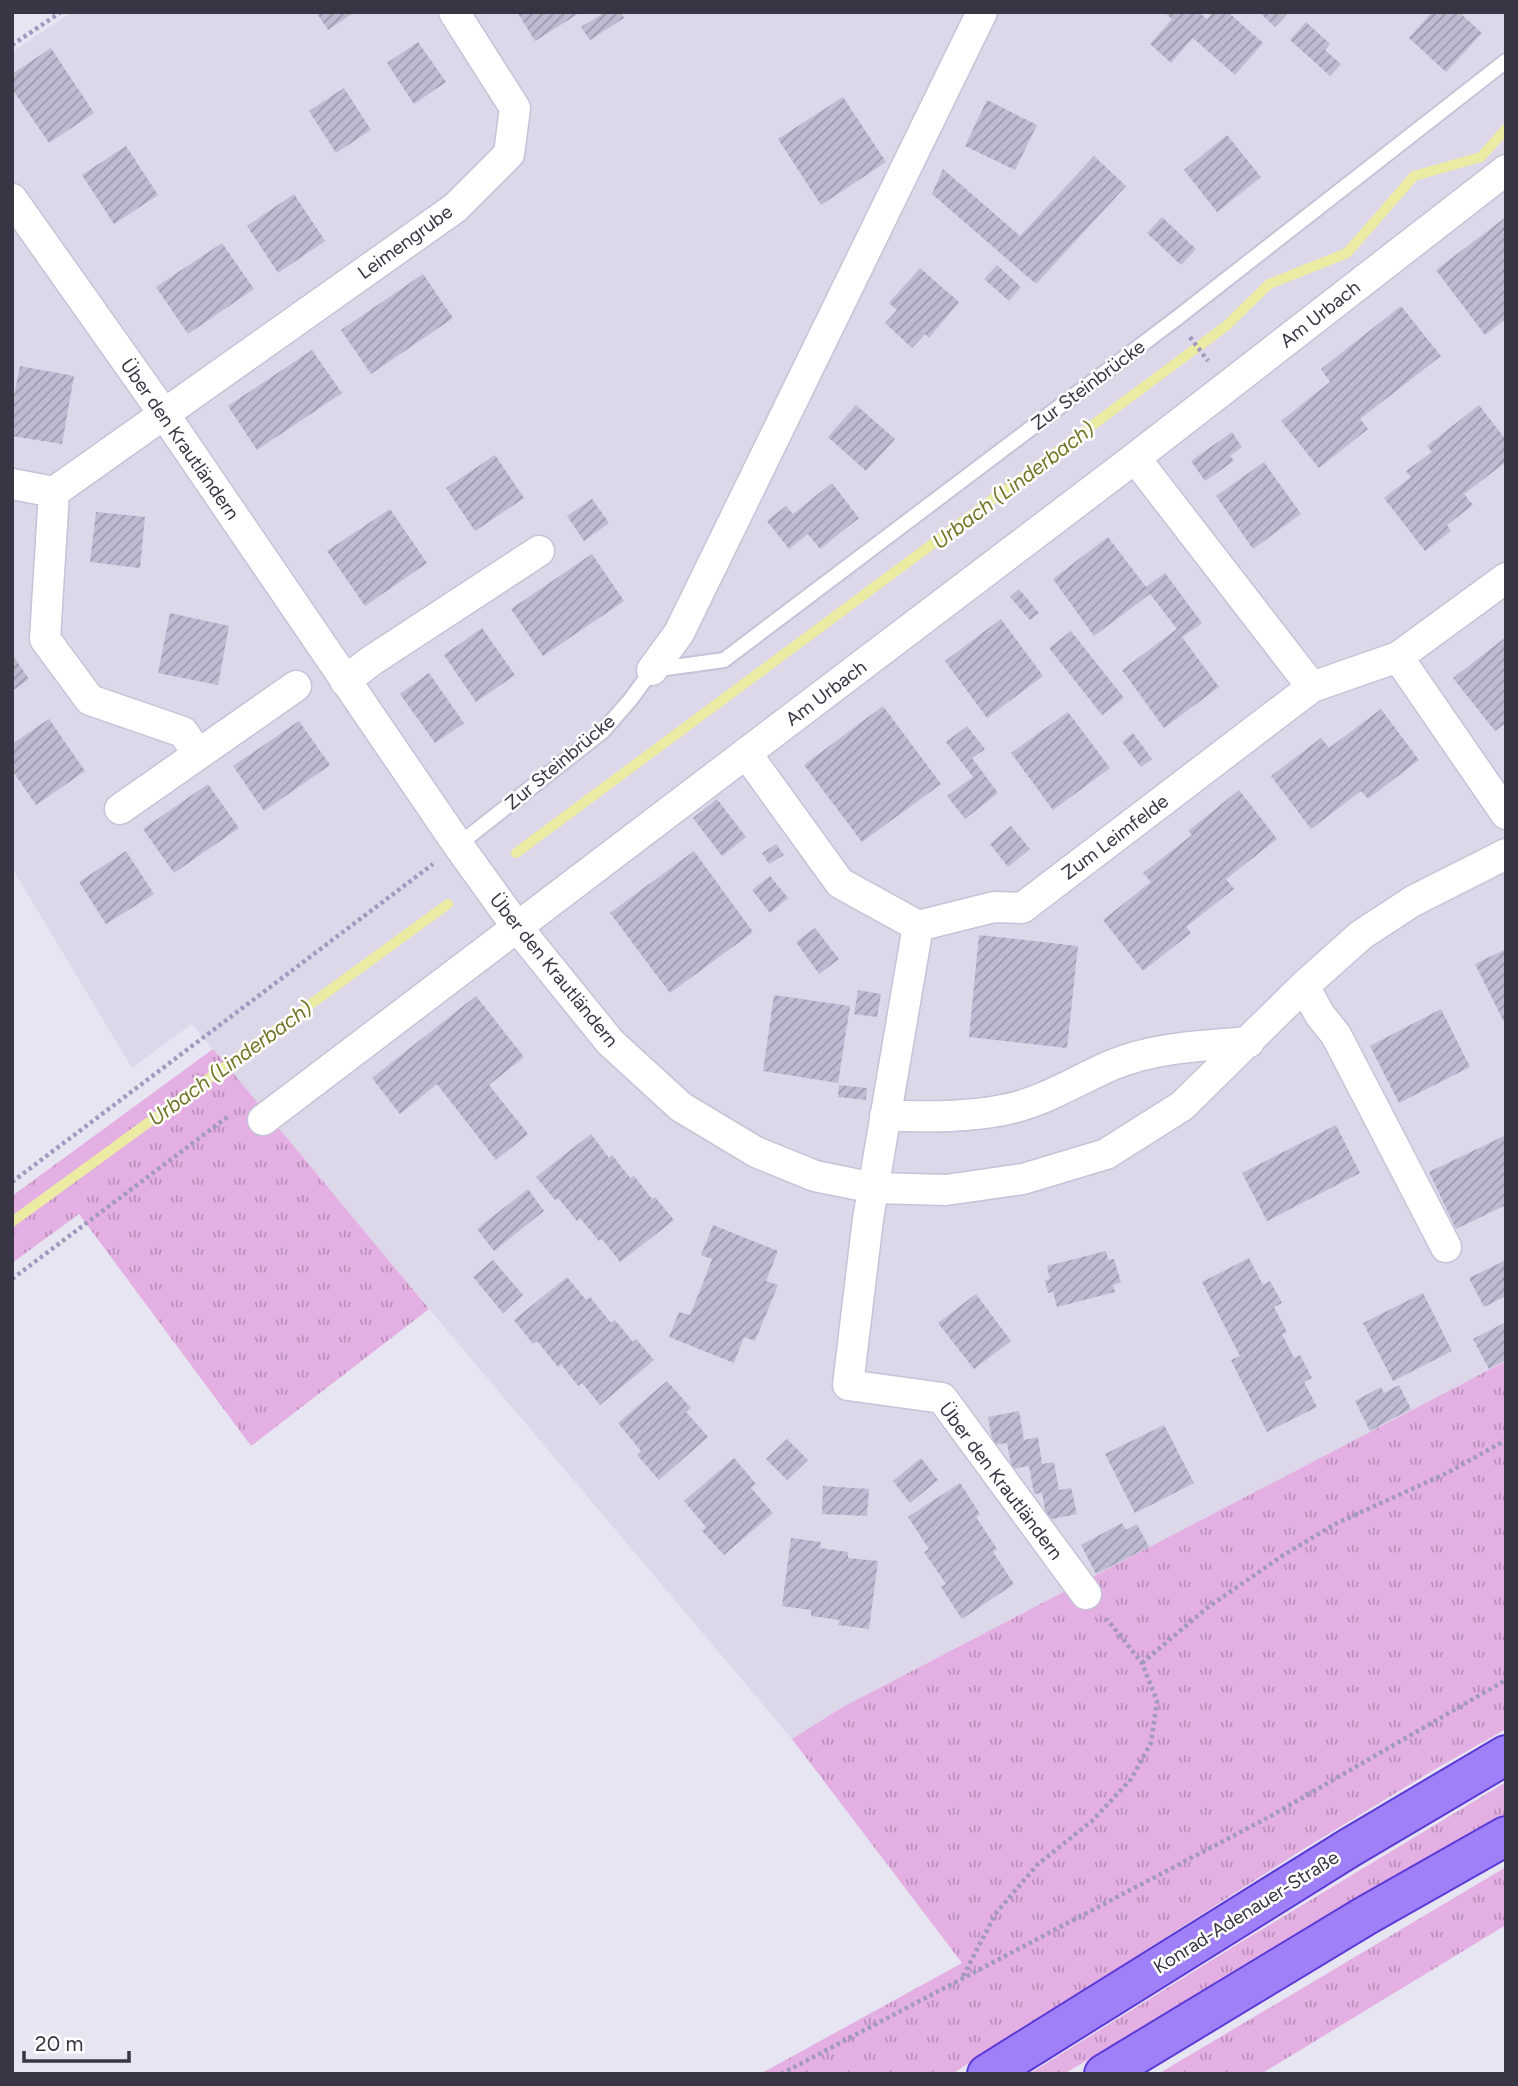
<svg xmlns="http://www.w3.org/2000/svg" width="1518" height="2086" viewBox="0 0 1518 2086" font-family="Figtree,sans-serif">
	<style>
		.residential { fill: #dcd7e9 }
		.grass { fill: url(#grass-tufts) }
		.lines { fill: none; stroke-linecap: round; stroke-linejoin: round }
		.stream { stroke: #eceba3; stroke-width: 10 }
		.building { fill: url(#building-hatch) }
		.service-casing { stroke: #c7c2d7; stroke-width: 18 }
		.minor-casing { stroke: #c7c2d7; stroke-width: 33 }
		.trunk-casing { stroke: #5b3bd6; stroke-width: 42 }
		.path { stroke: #a29abe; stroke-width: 4.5; stroke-dasharray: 3.5 3.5; stroke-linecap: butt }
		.service { stroke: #fff; stroke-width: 14 }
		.minor { stroke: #fff; stroke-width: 30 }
		.trunk { stroke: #a080f8; stroke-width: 38 }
		.labels { text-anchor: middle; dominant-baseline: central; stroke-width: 5; stroke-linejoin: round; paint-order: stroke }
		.street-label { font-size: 19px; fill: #383544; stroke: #fff }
		.water-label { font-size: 21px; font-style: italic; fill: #747427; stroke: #fff }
	</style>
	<defs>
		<pattern id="grass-tufts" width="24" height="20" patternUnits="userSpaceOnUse" patternTransform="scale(1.75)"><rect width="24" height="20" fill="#e4afe3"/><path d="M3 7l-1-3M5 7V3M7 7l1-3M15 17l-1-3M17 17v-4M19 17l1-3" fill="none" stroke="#ba8fba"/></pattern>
		<pattern id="building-hatch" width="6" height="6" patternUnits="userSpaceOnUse" patternTransform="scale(1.75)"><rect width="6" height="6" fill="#bfbbd3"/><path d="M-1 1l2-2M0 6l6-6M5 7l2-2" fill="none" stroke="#9c99ad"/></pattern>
	</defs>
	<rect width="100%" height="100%" fill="#e8e5f2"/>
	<!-- residential -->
	<path class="residential" d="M72,12H1506V1361L841,1708L792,1739L429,1309L192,1024L132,1068L12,868V52Z"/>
	<!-- grass -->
	<path class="grass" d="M213,1049L429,1309L251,1446L79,1214L12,1263V1196Z
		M1506,1361V1729L1437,1768L1302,1850L952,2074H760L962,1963L792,1739L841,1708Z
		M1506,1782V1814L1327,1916L1064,2074H1029L1241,1942Z
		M1506,1867V1925L1261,2074H1158Z"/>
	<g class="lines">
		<!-- stream -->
		<path class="stream" d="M516,853L1226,326L1269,284L1347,253L1414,176L1481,157L1506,129
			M12,1222L448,904"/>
	</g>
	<!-- building -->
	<path class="building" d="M316,12H355L328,30Z
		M517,12H581L535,41Z
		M605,12H621L624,18L590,40L581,27Z
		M1164,12H1199L1207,19L1213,12H1228L1263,43L1235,75L1193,38L1171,63L1150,44L1172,19Z
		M1259,12H1289L1275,27Z
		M1432,12H1459L1482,33L1446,72L1409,38Z
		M1306,22L1330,44L1325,50L1341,64L1330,76L1290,40Z
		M418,42L446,82L414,104L387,63Z
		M51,48L94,113L49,143L12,89V74Z
		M344,88L371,130L336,153L309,111Z
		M843,97L886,162L821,205L778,139Z
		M987,100L1037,125L1015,170L965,146Z
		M1227,135L1261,177L1217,212L1184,170Z
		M126,146L158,195L114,224L82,175Z
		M1094,156L1126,186L1036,284L932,194L943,169L1020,236Z
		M294,194L325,241L278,273L247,226Z
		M1162,217L1196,249L1181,265L1147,233Z
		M1506,217V319L1485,335L1436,270Z
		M222,243L254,289L188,334L156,287Z
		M997,265L1021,287L1009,301L984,279Z
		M920,268L959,302L929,338L925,334L912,348L885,323L897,310L889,303Z
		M423,274L453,318L371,374L341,330Z
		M1401,306L1441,356L1360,419L1368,429L1319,468L1281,421L1330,382L1321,369Z
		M312,350L342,393L257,450L228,406Z
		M20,366L74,376L62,444L12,436V406Z
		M856,405L895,439L866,471L828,437Z
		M1479,405L1506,440V462L1464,494L1473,505L1447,525L1451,531L1425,551L1384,498L1411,477L1406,471L1432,452L1427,446Z
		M1232,432L1242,447L1230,456L1234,461L1205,481L1191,461Z
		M495,455L524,498L475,531L446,488Z
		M1264,462L1301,514L1253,549L1216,496Z
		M832,483L859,518L820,549L808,534L789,549L767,521L786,506L793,514Z
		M592,499L609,523L584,541L567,516Z
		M390,509L427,563L365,606L327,551Z
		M96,512L145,517L140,568L90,562Z
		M1108,537L1146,587L1165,573L1202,623L1182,637L1219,687L1164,728L1122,670L1177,629L1150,594L1094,636L1053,579Z
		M592,554L624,601L543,656L511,609Z
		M1019,589L1039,613L1030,620L1010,597Z
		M170,613L229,626L218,685L158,673Z
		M1001,619L1043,676L987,718L945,661Z
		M482,628L515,675L476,702L444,655Z
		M1071,631L1124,698L1102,715L1049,648Z
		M1506,637V723L1495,731L1453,678Z
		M12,654L29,679L12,691Z
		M429,673L464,723L435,743L400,694Z
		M883,706L941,784L862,842L804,765Z
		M1381,709L1419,760L1368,799L1361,791L1311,829L1271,776L1321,738L1329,748Z
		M1068,712L1110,768L1053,810L1011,753Z
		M49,719L85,771L36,805L12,770V744Z
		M299,721L330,765L264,811L233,766Z
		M967,726L985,749L972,758L998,793L965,819L947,796L973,777L946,742Z
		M1133,733L1152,759L1141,767L1122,742Z
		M208,784L239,828L174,873L143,829Z
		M1239,790L1277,839L1226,879L1234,889L1186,927L1191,933L1143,971L1103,920L1151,882L1143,873L1192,835L1188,831Z
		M717,799L746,837L722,856L693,818Z
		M1011,826L1030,849L1008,867L990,844Z
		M776,844L784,855L769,864L762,853Z
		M126,851L154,894L106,924L79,882Z
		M694,851L753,932L670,993L610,913Z
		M770,876L788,898L770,913L752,890Z
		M815,928L839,959L819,974L796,942Z
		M979,935L1078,946L1067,1048L969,1037Z
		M1506,949V1021L1504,1022L1475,964Z
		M858,990L881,994L877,1017L854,1014Z
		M774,995L850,1006L838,1083L763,1071Z
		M476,996L524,1057L489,1085L528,1134L496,1160L437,1084L400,1114L372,1078Z
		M1441,1009L1470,1067L1399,1103L1370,1046Z
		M839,1085L867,1088L866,1100L838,1097Z
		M1336,1125L1360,1173L1267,1221L1242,1173Z
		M591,1134L609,1158L612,1155L630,1178L634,1176L652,1199L655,1197L674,1220L620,1262L602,1239L599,1241L580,1218L577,1221L558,1198L555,1200L536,1177Z
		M1504,1136L1506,1205L1456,1229L1429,1172Z
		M528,1189L544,1211L494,1251L477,1229Z
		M713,1225L778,1251L766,1281L778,1285L755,1341L744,1337L734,1363L669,1337L679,1312L690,1315L701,1288L712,1259L701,1255Z
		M1106,1251L1108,1260L1114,1259L1121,1282L1113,1285L1115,1292L1057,1307L1053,1292L1048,1293L1045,1280L1050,1279L1047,1266Z
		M1249,1258L1263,1285L1270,1281L1282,1303L1274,1307L1287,1332L1282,1334L1294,1358L1300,1355L1312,1378L1304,1382L1317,1407L1267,1432L1231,1360L1240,1356L1202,1282Z
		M493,1260L523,1295L503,1313L473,1277Z
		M1506,1260V1296L1484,1307L1469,1278Z
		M567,1277L586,1300L590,1297L611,1323L615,1320L633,1342L636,1339L654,1360L600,1405L582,1383L578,1386L561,1364L558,1367L537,1341L533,1344L514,1320Z
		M1423,1293L1452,1351L1393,1381L1363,1323Z
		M976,1294L1011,1341L974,1369L938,1323Z
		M1506,1322V1360L1489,1369L1473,1339Z
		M667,1381L691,1408L686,1412L708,1437L659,1480L637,1455L641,1451L618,1423Z
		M1399,1385L1411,1409L1370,1431L1355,1401L1381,1387L1384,1393Z
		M1019,1411L1024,1440L1038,1437L1042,1464L1054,1462L1059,1490L1071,1488L1077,1514L1047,1520L1042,1493L1034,1494L1029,1466L1012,1469L1007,1443L993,1445L988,1417Z
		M1164,1425L1194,1483L1135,1513L1105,1454Z
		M787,1439L808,1460L787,1480L766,1459Z
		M734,1458L756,1484L751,1488L773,1513L724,1555L702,1531L706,1527L684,1501Z
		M921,1458L938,1480L910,1503L893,1481Z
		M960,1483L980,1514L976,1517L997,1549L993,1552L1014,1584L962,1619L941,1587L946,1584L924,1552L929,1549L908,1517Z
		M823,1486L869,1489L867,1516L822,1514Z
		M1122,1523L1126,1530L1137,1524L1149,1547L1096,1574L1081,1545Z
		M791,1538L821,1542L820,1548L848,1552V1558L878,1561L869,1629L838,1625L840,1620L811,1616V1610L782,1606Z"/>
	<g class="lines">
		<defs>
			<path id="service" d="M458,845L603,731L631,699L652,670L724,660L1177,318L1506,61"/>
			<path id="minor" d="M12,199L164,414L458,845L517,927L610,1042L681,1107L756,1152L815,1176L874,1188L946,1190L1023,1179L1106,1154L1182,1106L1304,986L1361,935L1413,901L1506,854
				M1135,458L1312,687
				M12,484L54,492L455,208L509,154L515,108L454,12
				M54,492L45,639L90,700L183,732L198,754
				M1398,657L1506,814
				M652,670L679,633L982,12
				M345,681L371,661L539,551
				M746,753L840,883L918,926L994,907L1022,908L1312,687L1398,657L1506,578
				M120,809L296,686
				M918,926L868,1219L848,1385L942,1398L1086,1594
				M1304,986L1320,1015L1336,1035L1446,1247
				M885,1116C924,1116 964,1118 1003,1110C1042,1103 1075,1081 1112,1065C1155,1047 1202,1046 1249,1042
				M263,1120L1135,458L1506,170"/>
			<path id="trunk" d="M987,2074L1349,1848L1506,1755
				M1104,2074L1365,1916L1506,1836"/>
		</defs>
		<!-- service casing -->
		<use href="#service" class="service-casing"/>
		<!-- minor casing -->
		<use href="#minor" class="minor-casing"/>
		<!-- trunk casing -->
		<use href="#trunk" class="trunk-casing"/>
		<!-- path -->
		<path class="path" d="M12,45L61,12
			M1190,337L1208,361
			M12,1182L433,864
			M12,1279L230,1115
			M1142,1663L1207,1608L1282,1556L1335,1524L1447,1473L1506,1440
			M963,1976L996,1913L1037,1865L1093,1820L1131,1779L1151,1743L1157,1701L1142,1663L1107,1619
			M781,2074L1269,1817L1506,1680"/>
		<!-- service -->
		<use href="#service" class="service"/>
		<!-- minor -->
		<use href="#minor" class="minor"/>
		<!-- trunk -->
		<use href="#trunk" class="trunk"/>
	</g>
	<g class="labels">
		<!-- street labels -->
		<g class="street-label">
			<text transform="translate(405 242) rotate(-36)">Leimengrube</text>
			<text transform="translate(1320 314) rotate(-38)">Am Urbach</text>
			<text transform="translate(1088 385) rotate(-37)">Zur Steinbrücke</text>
			<text transform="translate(180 439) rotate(55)">Über den Krautländern</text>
			<text transform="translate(826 693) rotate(-37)">Am Urbach</text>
			<text transform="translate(560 762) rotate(-40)">Zur Steinbrücke</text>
			<text transform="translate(1115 837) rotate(-37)">Zum Leimfelde</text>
			<text transform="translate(554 970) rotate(51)">Über den Krautländern</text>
			<text transform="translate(1001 1481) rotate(53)">Über den Krautländern</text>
			<text transform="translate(1246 1912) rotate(-32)">Konrad-Adenauer-Straße</text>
		</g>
		<!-- water labels -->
		<g class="water-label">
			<text transform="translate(1013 485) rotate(-37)">Urbach (Linderbach)</text>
			<text transform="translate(230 1063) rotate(-36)">Urbach (Linderbach)</text>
		</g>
	</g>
	<!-- border -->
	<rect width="1518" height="2086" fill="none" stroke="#383544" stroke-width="28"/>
	<!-- scale -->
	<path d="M24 2051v10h105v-10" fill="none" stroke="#383544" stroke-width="3.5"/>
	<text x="35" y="2051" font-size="21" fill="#383544" stroke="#ffffff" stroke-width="5" paint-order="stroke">20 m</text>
</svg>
